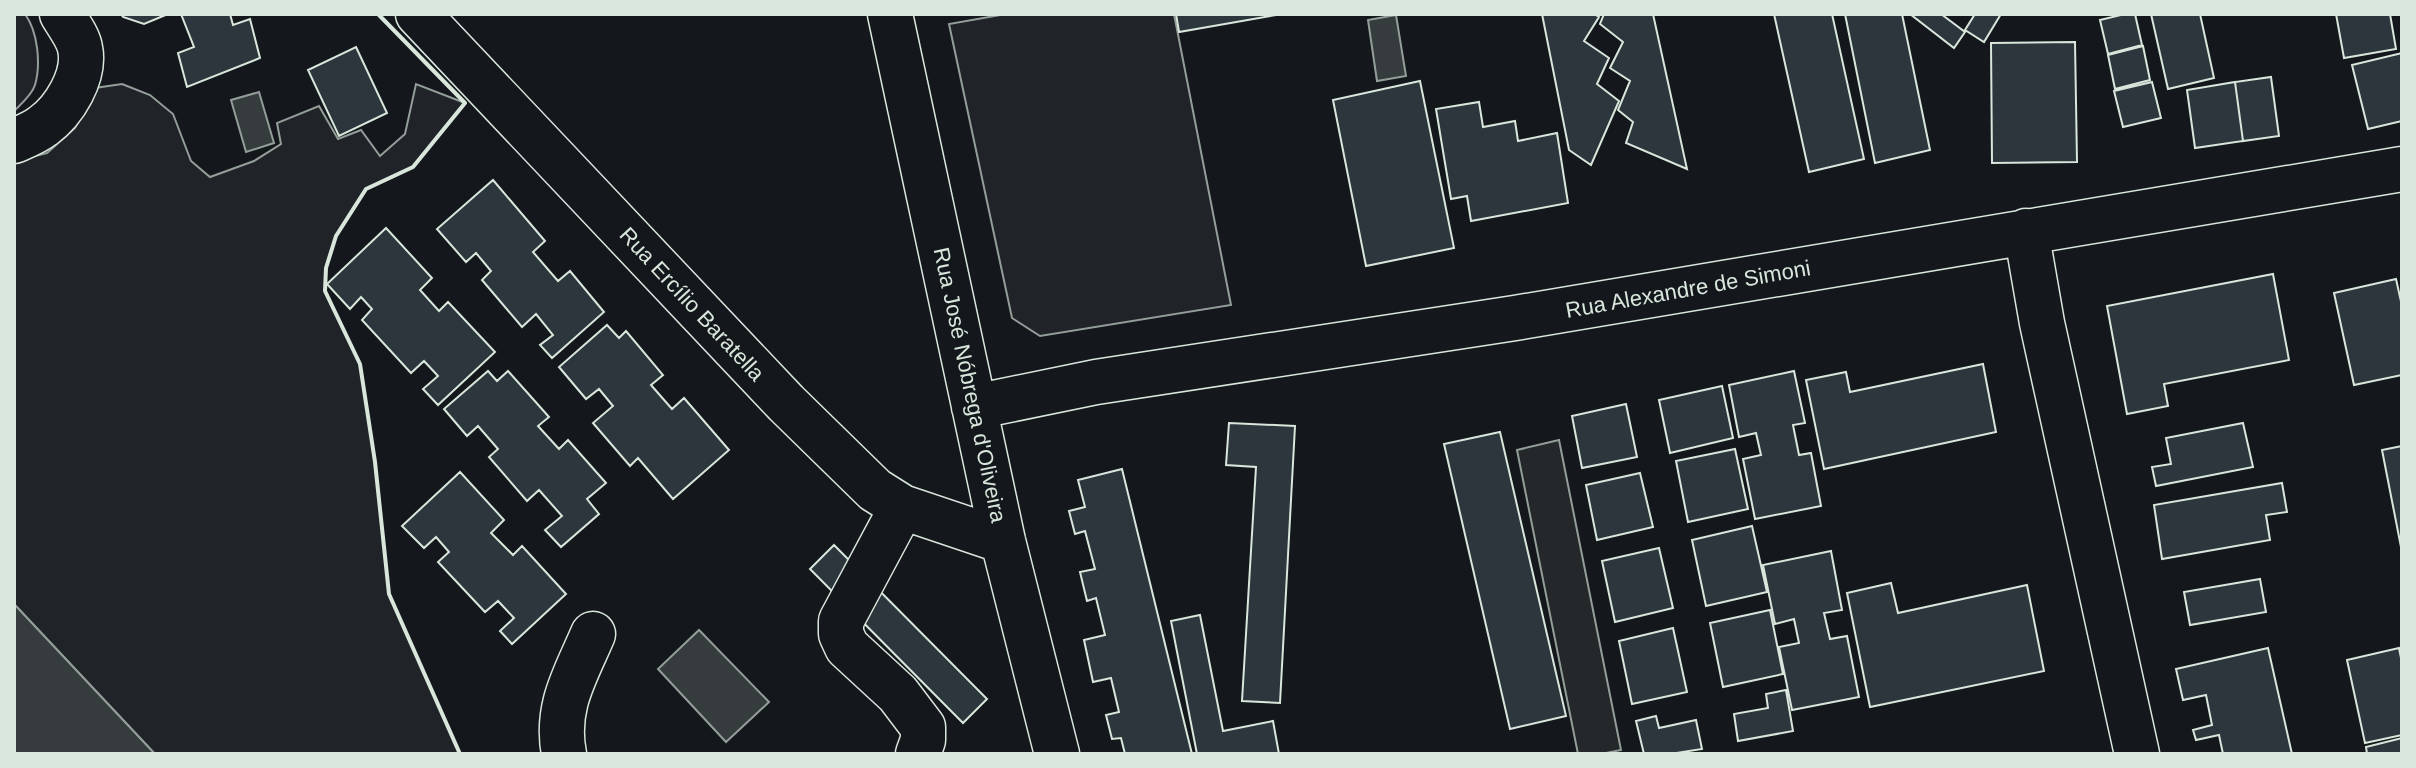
<svg xmlns="http://www.w3.org/2000/svg" width="2416" height="768" viewBox="0 0 2416 768" font-family="Arial,sans-serif">
	<style>
		.green { fill: #202428; stroke: #939e99; stroke-width: 2 }
		.parking { fill: #24282b; stroke: #939e99; stroke-width: 2 }
		.water { fill: #363b3e; stroke: #939e99; stroke-width: 2 }
		.building { fill: #2c363c; stroke: #d8e6dc; stroke-width: 2 }
		.lines { fill: none; stroke-linecap: round; stroke-linejoin: round }
		.street-casing { stroke: #d8e6dc; stroke-width: 47 }
		.street { stroke: #14181c; stroke-width: 44 }
		.wall { stroke: #d8e6dc; stroke-width: 4 }
		.labels { text-anchor: middle; dominant-baseline: central; stroke-width: 6; stroke-linejoin: round; paint-order: stroke }
		.street-label { font-size: 22px; fill: #d8e6dc; stroke: #14181c }
	</style>
	<rect width="100%" height="100%" fill="#14181c"/>
	<!-- green -->
	<path class="green" d="M14,14H25C38,32 41,64 35,85C32,95 21,104 14,111Z
		M1006,14H1174L1231,305L1040,336L1012,318L949,24Z
		M122,84L150,95L173,114L191,161L210,177L254,161L281,144L277,123L319,106L338,139L361,130L380,156L405,134L416,84L465,103L413,167L366,189L336,236L326,268L325,291L360,364L375,462L389,594L460,754H155L14,604V161L47,153L75,128L95,88Z"/>
	<!-- parking -->
	<path class="parking" d="M1559,440L1621,750L1601,754H1578L1517,450Z"/>
	<!-- water -->
	<path class="water" d="M1396,15L1406,76L1377,81L1368,20Z
		M259,92L274,143L246,152L231,100Z
		M14,604L155,754H14Z
		M699,630L769,702L726,742L658,669Z"/>
	<!-- building -->
	<path class="building" d="M121,14H168L144,24L123,17Z
		M181,14H230L233,25L250,19L260,58L187,87L178,53L194,47Z
		M1176,14H1282L1179,32Z
		M1542,14H1594L1599,17L1584,41L1609,58L1597,84L1619,101L1591,165L1569,150Z
		M1604,14H1653L1687,169L1626,143L1633,122L1618,110L1630,81L1610,68L1623,42L1600,24Z
		M1774,14H1832L1864,159L1809,172Z
		M1845,14H1902L1930,150L1875,163Z
		M1910,14H1941L1965,32L1954,48Z
		M1975,14H2001L1984,42L1965,30Z
		M2125,14H2135L2142,45L2108,54L2100,20Z
		M2151,14H2200L2214,78L2168,89Z
		M2336,14H2390L2396,49L2344,58Z
		M2075,42L2077,162L1992,163L1991,43Z
		M2143,46L2150,80L2115,89L2108,55Z
		M356,47L387,113L339,136L308,70Z
		M2402,53V121L2368,129L2352,65Z
		M2271,77L2279,136L2243,141L2235,82Z
		M1420,81L1454,248L1366,266L1333,100Z
		M2152,82L2161,118L2123,127L2114,91Z
		M2235,82L2243,141L2195,148L2187,90Z
		M1479,102L1483,127L1515,121L1518,141L1557,133L1568,203L1471,221L1467,196L1451,199L1436,109Z
		M493,180L545,241L533,252L558,281L570,271L604,312L552,358L540,345L553,335L536,314L522,327L482,280L491,271L476,253L466,262L437,229Z
		M386,228L432,278L420,290L439,311L448,302L495,352L438,405L423,389L438,376L424,361L411,373L362,320L372,309L361,297L350,309L327,284Z
		M2273,274L2289,360L2164,384L2168,406L2127,414L2107,306Z
		M2396,279L2402,306V375L2354,385L2334,293Z
		M607,325L619,338L626,331L663,375L651,385L672,409L684,398L729,450L673,499L638,458L630,466L593,423L613,406L599,389L586,399L559,367Z
		M1983,364L1996,432L1824,469L1806,380L1846,372L1850,392Z
		M488,371L497,381L508,371L549,417L538,426L559,449L568,440L606,483L587,499L599,514L561,547L545,530L562,516L539,490L527,501L489,457L498,449L478,426L467,436L444,409Z
		M1794,371L1805,423L1793,425L1799,455L1811,453L1821,506L1755,519L1743,459L1761,455L1756,433L1739,437L1729,385Z
		M1722,386L1733,438L1670,453L1659,400Z
		M1626,404L1637,457L1582,468L1572,416Z
		M1229,423L1295,426L1280,703L1242,701L1256,467L1226,465Z
		M2243,423L2253,467L2156,486L2152,467L2171,464L2166,438Z
		M1500,432L1566,716L1510,729L1444,444Z
		M2402,446V552L2382,450Z
		M1735,449L1748,509L1688,522L1676,461Z
		M1122,469L1192,754H1125L1121,738L1112,739L1106,715L1119,712L1111,678L1093,682L1084,640L1105,635L1096,598L1087,601L1080,572L1095,569L1085,531L1075,534L1069,511L1085,507L1078,480Z
		M460,472L504,520L491,533L513,555L522,546L566,594L512,644L500,631L514,618L498,601L485,612L438,562L449,552L436,537L424,548L402,526Z
		M1640,473L1653,527L1597,540L1586,485Z
		M2282,483L2287,512L2266,515L2270,540L2162,559L2154,505Z
		M1752,526L1767,592L1706,606L1692,540Z
		M834,545L987,699L963,723L810,569Z
		M1659,548L1673,608L1615,622L1602,561Z
		M1831,551L1842,610L1824,613L1830,639L1847,636L1859,697L1792,710L1779,647L1799,643L1794,619L1775,624L1763,565Z
		M2260,579L2266,612L2190,625L2184,592Z
		M1891,583L1898,613L2027,585L2044,671L1870,707L1847,593Z
		M1770,610L1783,674L1723,687L1710,623Z
		M1200,615L1223,731L1273,721L1279,754H1197L1171,621Z
		M1673,628L1687,692L1632,704L1619,641Z
		M2268,648L2292,754H2223L2219,735L2196,740L2193,730L2212,725L2206,695L2183,700L2176,669Z
		M2399,648L2402,663V735L2365,743L2347,660Z
		M1786,690L1793,731L1738,741L1734,714L1768,708L1766,694Z
		M1656,716L1659,728L1696,720L1702,749L1670,754H1644L1636,721Z
		M2402,738V754H2367L2366,747Z"/>
	<g class="lines">
		<defs>
			<path id="street" d="M418,14L786,403L875,490L902,507L1003,541
				M890,14L1003,541L1057,754
				M14,141C23,137 34,133 43,126C64,111 86,76 80,48C78,37 68,24 62,14
				M2026,231L2042,323L2137,754
				M974,407L1096,382L1515,318L2402,169
				M902,507L841,621V634L847,647L898,694L923,727V740L918,754
				M564,754C555,707 575,676 593,634"/>
		</defs>
		<!-- street casing -->
		<use href="#street" class="street-casing"/>
		<!-- street -->
		<use href="#street" class="street"/>
		<!-- wall -->
		<path class="wall" d="M378,14L465,103L413,167L366,189L336,236L326,268L325,291L360,364L375,462L389,594L460,754"/>
	</g>
	<g class="labels">
		<!-- street labels -->
		<g class="street-label">
			<text transform="translate(1688 289) rotate(-10)">Rua Alexandre de Simoni</text>
			<text transform="translate(692 304) rotate(47)">Rua Ercílio Baratella</text>
			<text transform="translate(970 385) rotate(78)">Rua José Nóbrega d'Oliveira</text>
		</g>
	</g>
	<!-- border -->
	<rect width="2416" height="768" fill="none" stroke="#d8e6dc" stroke-width="32"/>
</svg>
